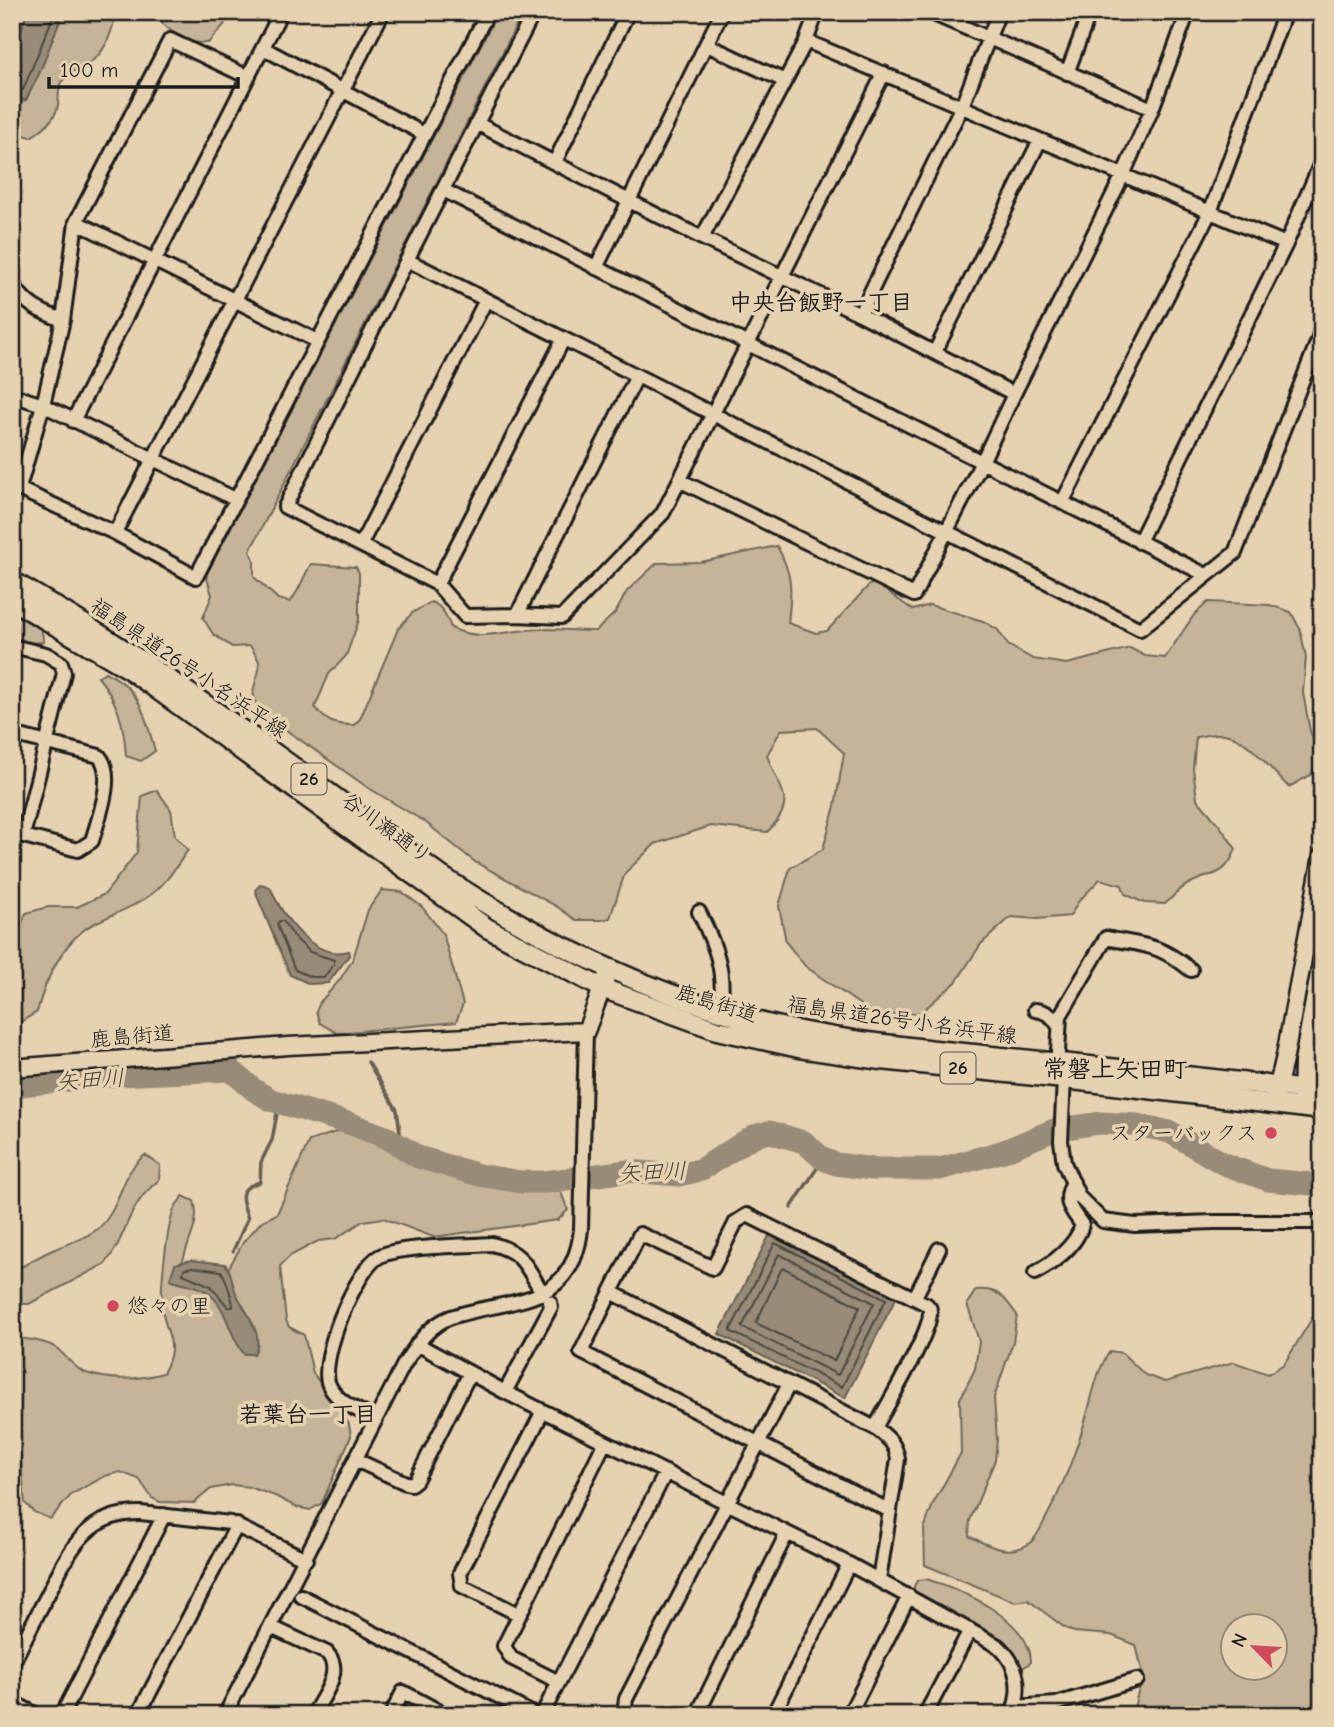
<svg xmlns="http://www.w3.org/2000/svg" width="1334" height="1727" viewBox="0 0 1334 1727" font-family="'Comic Neue','Klee One',sans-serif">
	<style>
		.green { fill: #c5b498; stroke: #70685a; stroke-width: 2; fill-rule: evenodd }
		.water { fill: #988c78; stroke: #665f53; stroke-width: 2 }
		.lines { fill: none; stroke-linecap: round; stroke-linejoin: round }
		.shore { stroke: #4e4941; stroke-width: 2 }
		.stream { stroke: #665f53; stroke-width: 3.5 }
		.river { stroke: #988c78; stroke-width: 23 }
		.street-casing { stroke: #1c1c1c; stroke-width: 18 }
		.secondary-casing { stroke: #1c1c1c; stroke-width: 21 }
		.primary-casing { stroke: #1c1c1c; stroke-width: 23 }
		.street { stroke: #e6d2b0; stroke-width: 12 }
		.secondary { stroke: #e6d2b0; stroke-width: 16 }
		.primary { stroke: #e6d2b0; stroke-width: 18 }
		.poi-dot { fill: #d1495b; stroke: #e6d2b0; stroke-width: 2.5 }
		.labels { text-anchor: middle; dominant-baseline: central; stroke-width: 7; stroke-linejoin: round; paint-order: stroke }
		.shield { fill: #e6d2b0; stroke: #595348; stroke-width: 2 }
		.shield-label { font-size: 19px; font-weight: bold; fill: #1c1c1c }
		.street-label { font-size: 21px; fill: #1c1c1c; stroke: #e6d2b0 }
		.poi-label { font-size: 21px; fill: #1c1c1c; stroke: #e6d2b0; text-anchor: end }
		.neighbourhood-label { font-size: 23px; font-weight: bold; fill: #1c1c1c; stroke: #e6d2b0 }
		.water-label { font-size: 23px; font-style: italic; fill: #47433c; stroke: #e6d2b0 }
		.quarter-label { font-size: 24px; font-weight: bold; fill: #1c1c1c; stroke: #e6d2b0 }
	</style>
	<rect width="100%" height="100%" fill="#e6d2b0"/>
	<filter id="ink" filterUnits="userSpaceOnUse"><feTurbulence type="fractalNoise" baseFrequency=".0143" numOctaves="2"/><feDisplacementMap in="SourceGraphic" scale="14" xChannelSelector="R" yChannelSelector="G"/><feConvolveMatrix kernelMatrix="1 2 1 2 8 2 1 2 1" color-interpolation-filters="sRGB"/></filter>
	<g filter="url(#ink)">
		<!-- green -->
		<path class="green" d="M64,12H115C114,28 106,51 92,61C82,68 69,71 61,83C58,89 59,98 58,105C56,119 42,130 31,137L12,132V98L22,102L26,100Z
			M153,12H229L224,25L208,43C185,44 167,31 153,12Z
			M498,12H523L250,551L254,560V577L278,599L290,602C300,590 303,577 311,564L356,567L359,573V620L346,656L329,674L315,707C327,723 335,725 354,725L360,719L398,629L412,613L431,602C443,606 447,617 451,628C482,643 509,629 542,629C560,629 578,631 596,631L616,612L627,591L657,563L701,562L777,546C793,575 792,590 788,623L816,633L827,631L869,585L875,583L913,610L930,605L983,621L998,630L1008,645L1033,659L1067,664L1130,648L1145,656L1165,658L1194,615L1208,602L1270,605L1291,612L1300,629L1306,657L1303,693L1310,731L1319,754L1312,774L1289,787C1272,772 1247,736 1224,734C1215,733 1204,736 1196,737L1193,769L1197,799L1220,826L1236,849C1223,881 1212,870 1187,885C1179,889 1172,898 1165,904L1144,903L1125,894L1122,885L1100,879L1078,902L1070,916L1037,919L1011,917L981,944L956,982L920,1013L876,1016L805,966L786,942L779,906L790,868L823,849L835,806L844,753L817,728L781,730L767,755C778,790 800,800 767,832L711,826L655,844L625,873L610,918L602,920H576L556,906L475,862L425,822L367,787L258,710C256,704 252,695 254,688C259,666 265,667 250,646L232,647L213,634L203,618L212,595L206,575Z
			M12,613L41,629L44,642L29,643L12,637Z
			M105,672C141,688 145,716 155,751L141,761L126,756C124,724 118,701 98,677Z
			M157,790L171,810L175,836L188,850C176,867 166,884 149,896C132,908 113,914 95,923C64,938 45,980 37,1012L12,1027V948L26,913L48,907H77L105,894L137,852L142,796Z
			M382,890L402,892L422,907L443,934L463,1004L456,1022L337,1033L320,1023L316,1012L320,1002L339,981L353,959L368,910Z
			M357,1125L373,1126L465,1168L516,1177L560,1190L568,1210L558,1220L433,1237L383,1218L363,1221L335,1239L318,1241L290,1256L280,1266L286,1320L289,1327L304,1335L313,1373L349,1424L351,1436L322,1503L310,1510L296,1507L275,1496L249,1487L232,1485L211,1489L194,1503L160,1502L152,1498L139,1479L120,1472L105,1476L72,1494L50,1519L34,1512L25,1503L20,1453L12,1428V1327L19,1338C31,1340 46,1341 56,1348C67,1356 73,1368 86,1373C111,1381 138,1380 163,1373C181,1341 164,1335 162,1306C160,1287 167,1228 174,1209C176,1204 180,1201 183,1196L194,1201C202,1226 183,1246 181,1271L223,1278L244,1241L262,1221L277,1214L309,1141Z
			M145,1155L160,1165L159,1180C124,1208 129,1235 105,1264L29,1304H21L12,1313V1273C26,1264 40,1255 55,1249C71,1242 85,1239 99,1228C121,1208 120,1173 145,1155Z
			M976,1290C999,1288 1005,1298 1017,1315L1013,1342L994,1398L997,1440L995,1460L970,1520L969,1536C986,1544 1001,1554 1020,1548C1035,1544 1040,1529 1047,1516C1063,1486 1075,1454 1085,1421C1093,1396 1095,1373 1110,1351L1122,1353L1145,1375L1165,1382L1234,1362L1268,1374L1284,1364L1322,1302V1715H1132L1143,1674L1136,1645L1111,1635L1074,1632L1065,1628L1028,1600L1015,1602L925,1565L924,1529L933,1504L961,1453L960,1399L975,1369L979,1341L967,1304ZM1232,1626H1274V1668H1232Z
			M926,1579C961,1589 1031,1620 1031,1662L1023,1668L923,1600L914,1591V1586L918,1580Z"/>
		<!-- water -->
		<path class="water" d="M27,12H63L40,72L26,100L12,97V46L19,37Z
			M261,884L270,887C282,916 313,961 349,951L350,954L328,983L310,984L290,975L257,896L256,889Z
			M771,1232L897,1296L845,1398L719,1334Z
			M191,1260L225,1264C234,1275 230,1281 236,1293C244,1310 266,1336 254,1354H244C229,1337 228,1307 207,1292C196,1284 182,1284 170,1279L175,1264Z"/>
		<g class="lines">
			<!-- shore -->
			<path class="shore" d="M12,91L23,90L55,12
				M279,921H283L295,938L310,952L334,960V964L324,977H311L295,970L277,925Z
				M775,1243L886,1299L842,1387L730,1331Z
				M779,1254L874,1303L838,1375L742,1327Z
				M192,1267L221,1271C225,1275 233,1301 233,1307H228L211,1286L183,1274L184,1269Z
				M784,1268L860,1307L834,1361L756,1323L781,1270Z"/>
			<!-- stream -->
			<path class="stream" d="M368,1062L397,1110L402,1146
				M791,1208L823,1159
				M233,1251L248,1218C241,1198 236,1189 260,1182L261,1162L272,1140L279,1103"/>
			<!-- river -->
			<path class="river" d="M12,1086L118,1075L231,1070L254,1090L271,1100L351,1124L388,1138L418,1157L479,1175L521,1182H545L628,1171L679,1175L700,1170L754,1136L770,1132L804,1142L823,1159L836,1164L873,1169H940L1004,1151L1054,1130L1100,1123L1137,1125L1170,1132L1224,1164L1268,1180L1322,1185"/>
			<defs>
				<path id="street" d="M534,12L407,260L285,507L437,584L465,616L517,615L562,617L663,513L884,73
					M929,12L1152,109
					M806,41L1286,244
					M707,45L785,81
					M263,48L424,134
					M1067,73L1090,12
					M478,124L702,238L860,314L1014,394
					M555,162L628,12
					M1321,179L1315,177L1322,160
					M443,190L1206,575
					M76,222L317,341
					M702,238L806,41L817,12
					M407,260L1140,629L1235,553L1319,338L1322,324
					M596,268L722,12
					M12,283C27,306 38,311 63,320
					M860,314L962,106L999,12
					M935,352L1040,140
					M12,395L43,405L235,499
					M73,421L281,12
					M681,481L914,595L982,462L1014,394L1123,175L1152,109L1188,12
					M12,486L115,533L196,577L488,12
					M19,488L43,405L63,320L76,222L170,40L248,77
					M1062,503L1210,212L1285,12
					M115,533L383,12
					M1139,542L1286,244L1315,177
					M361,544L486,300
					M437,584L563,340
					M517,615L637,376
					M12,646L46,654L61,663L64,673L23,836
					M12,734L99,756C116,775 98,819 92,841L78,850L12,833
					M699,912C716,947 726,971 720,1011
					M1035,1010C1046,1011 1053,1016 1058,1025
					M1058,1052L1060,1016L1106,938C1146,946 1157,943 1191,970
					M1064,1079L1061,1141L1064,1163L1079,1197L1103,1221L1135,1225L1214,1222H1322
					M1035,1273C1053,1263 1076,1246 1082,1225C1071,1209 1062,1202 1073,1182
					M611,1292L877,1429C889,1438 896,1445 898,1459L879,1580
					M915,1297L939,1249
					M417,1344L505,1392L849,1564L998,1646C1019,1665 1022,1689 1012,1715
					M505,1392L551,1307L550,1302
					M376,1419C360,1411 337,1403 329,1385C318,1360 357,1267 380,1256C400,1246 467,1246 492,1244C524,1252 527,1268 543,1294
					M875,1428C887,1405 930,1334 930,1313C930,1307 930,1308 926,1304L747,1215L736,1222L713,1268L640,1234L581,1352L890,1511
					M356,1460L406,1483L411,1484L416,1480L470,1373
					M301,1596L535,1715
					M518,1614L462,1586L460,1573L543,1411
					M271,1627L327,1653C344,1671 323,1696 313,1715
					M12,1664C24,1641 35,1618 47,1596C69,1552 85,1512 141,1513L230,1523L306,1559
					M559,1682L511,1658L504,1646L605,1442
					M12,1702L37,1715
					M1015,1707L1056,1704L1137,1680
					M62,1715L164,1515
					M138,1715L237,1525
					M225,1715L404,1364C417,1344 428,1326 451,1317C509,1298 573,1309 581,1229L586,1031
					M391,1715L403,1692L446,1715
					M542,1715L666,1472
					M627,1715L625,1706L626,1699L789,1384
					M697,1715L787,1533
					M773,1715L849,1564
					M849,1715L909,1596
					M925,1715L970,1630"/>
				<path id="secondary" d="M12,1068L288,1046L586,1031L609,970
					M1275,1098L1285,1056L1322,856
					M1302,1101L1303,1062L1322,958"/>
				<path id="primary" d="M12,581C162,667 301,772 440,875C527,932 620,979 720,1011C799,1036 882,1044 964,1053C1083,1066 1203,1076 1322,1092
					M12,600L126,667L487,928L602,988L717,1030L799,1048L881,1060L1064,1079L1322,1110"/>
			</defs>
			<!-- street casing -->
			<use href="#street" class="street-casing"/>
			<!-- secondary casing -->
			<use href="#secondary" class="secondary-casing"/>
			<!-- primary casing -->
			<use href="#primary" class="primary-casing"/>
			<!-- street -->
			<use href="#street" class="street"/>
			<!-- secondary -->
			<use href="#secondary" class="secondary"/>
			<!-- primary -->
			<use href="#primary" class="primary"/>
		</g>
	</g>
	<!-- markers -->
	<g class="poi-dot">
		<circle cx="1271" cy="1133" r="7"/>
		<circle cx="113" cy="1306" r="7"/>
	</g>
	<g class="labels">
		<!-- shield labels -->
		<g class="shield">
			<rect x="291.5" y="763.5" width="35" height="31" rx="5"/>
			<rect x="940.5" y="1052.5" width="35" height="31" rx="5"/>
		</g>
		<g class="shield-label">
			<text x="309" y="779">26</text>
			<text x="958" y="1068">26</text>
		</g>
		<!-- street labels -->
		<g class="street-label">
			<text transform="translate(189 668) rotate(34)">福島県道26号小名浜平線</text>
			<text transform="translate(387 828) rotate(36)">谷川瀬通り</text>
			<text transform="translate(717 1003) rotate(17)">鹿島街道</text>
			<text transform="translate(902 1020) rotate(8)">福島県道26号小名浜平線</text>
			<text transform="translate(132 1036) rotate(-5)">鹿島街道</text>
		</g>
		<!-- poi labels -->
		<g class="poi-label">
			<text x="1257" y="1133">スターバックス</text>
			<text x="127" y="1306" text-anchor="start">悠々の里</text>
		</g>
		<!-- neighbourhood labels -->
		<g class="neighbourhood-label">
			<text x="821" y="302">中央台飯野一丁目</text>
			<text x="308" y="1414">若葉台一丁目</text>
		</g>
		<!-- water labels -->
		<g class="water-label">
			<text transform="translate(90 1080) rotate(-4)">矢田川</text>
			<text transform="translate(652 1172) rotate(-2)">矢田川</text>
		</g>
		<!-- quarter labels -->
		<g class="quarter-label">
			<text x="1115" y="1069">常磐上矢田町</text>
		</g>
	</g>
	<!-- margin -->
	<rect width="1334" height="1727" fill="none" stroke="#e6d2b0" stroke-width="42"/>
	<rect x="21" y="21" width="1292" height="1685" fill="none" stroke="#1c1c1c" stroke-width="2.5" filter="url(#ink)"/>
	<!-- north arrow -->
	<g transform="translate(1254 1647) rotate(295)"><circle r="33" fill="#e6d2b0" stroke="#958975" stroke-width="2"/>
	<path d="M0-5L12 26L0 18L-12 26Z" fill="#d1495b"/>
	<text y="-10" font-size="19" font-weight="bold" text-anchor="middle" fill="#1c1c1c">N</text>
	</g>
	<!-- scale -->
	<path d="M49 77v10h189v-10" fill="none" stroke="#1c1c1c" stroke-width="3.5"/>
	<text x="60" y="77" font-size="21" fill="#1c1c1c" stroke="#e6d2b0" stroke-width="5" paint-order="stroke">100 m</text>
</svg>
